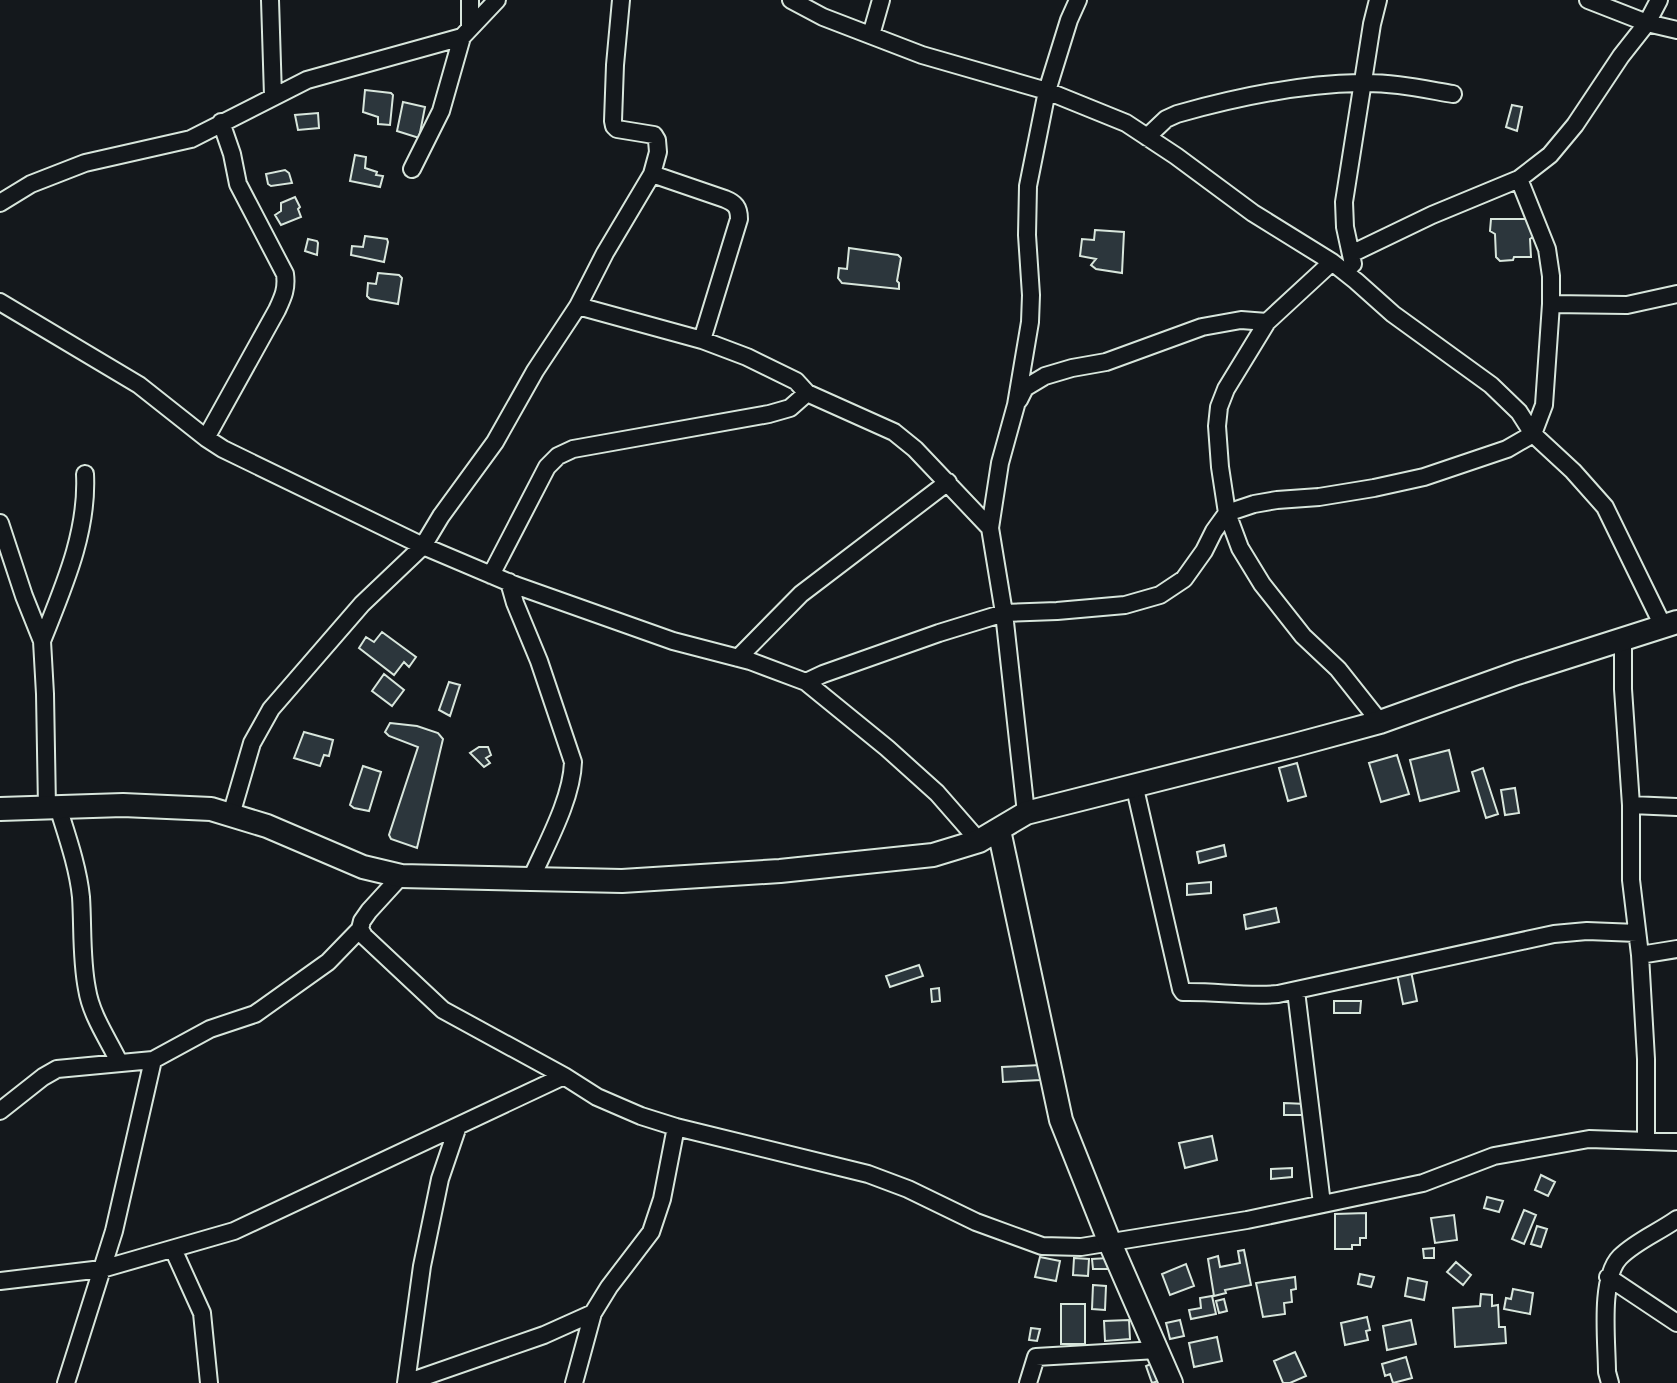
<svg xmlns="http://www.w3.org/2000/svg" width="1677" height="1383" viewBox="0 0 1677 1383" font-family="Barlow,sans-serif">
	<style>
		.building { fill: #2c363c; stroke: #d8e6dc; stroke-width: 2 }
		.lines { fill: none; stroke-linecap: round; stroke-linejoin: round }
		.street-casing { stroke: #d8e6dc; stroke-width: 20 }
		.secondary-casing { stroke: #d8e6dc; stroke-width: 26 }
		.street { stroke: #14181c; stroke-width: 16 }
		.secondary { stroke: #14181c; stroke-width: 22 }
	</style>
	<rect width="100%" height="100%" fill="#14181c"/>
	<!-- building -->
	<path class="building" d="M365,90L391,93L393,95L390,125L378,124V117L363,112Z
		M403,102L425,107L419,138L397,131Z
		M1512,105L1522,107L1517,131L1506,127Z
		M318,113L319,128L298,130L295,115Z
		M355,155L366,157L365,168L377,172L376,175L383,176L380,187L350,181Z
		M285,170L289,173L292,183L271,186L268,184L266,174Z
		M295,197L300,207L298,209L301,217L281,225L275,215L281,211V203Z
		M1491,219H1529L1532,222L1533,237L1530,239L1531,257H1514L1513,260L1500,261L1496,257L1495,234L1490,231Z
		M1095,230L1124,232L1122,273L1096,269L1091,265L1096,259L1080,256L1082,239L1094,240Z
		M365,236L387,239L388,242L384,262L351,255L352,246L363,247Z
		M308,239L317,241L318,243L317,255L305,251Z
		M849,248L898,255L901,258L897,281L899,283V289L842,283L838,278L839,268L847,269Z
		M378,273L399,275L402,278L398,304L370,299L367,296L368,283L376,284Z
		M382,632L416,657L409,667L404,662L394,675L359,648L366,637L374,642Z
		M384,674L404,690L392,706L372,691Z
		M449,682L460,685L450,716L439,710Z
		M390,723L417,726L438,733L443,739L417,848L391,839L389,835L418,747L389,736L385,732Z
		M304,732L333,740L329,756L324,755L320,766L294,758Z
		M479,747H488L491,755L486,758L490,763L484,767L470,753Z
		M1449,750L1459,791L1420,801L1410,760Z
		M1397,755L1409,794L1381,802L1369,763Z
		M1297,763L1306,796L1288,801L1279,768Z
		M363,766L381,772L369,811L354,808L350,805Z
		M1483,768L1498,814L1486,818L1472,772Z
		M1515,788L1519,813L1505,815L1501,790Z
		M1224,845L1226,856L1199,863L1197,852Z
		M1211,882V893L1187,895V884Z
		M1276,908L1279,922L1246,929L1244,915Z
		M919,965L923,976L890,987L886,976Z
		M1411,971L1417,1001L1403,1004L1397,974Z
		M939,988L940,1001L932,1002L931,989Z
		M1334,1001H1361L1360,1013H1334Z
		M1040,1065L1041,1080L1003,1082L1002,1067Z
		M1284,1103L1306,1104V1115H1284Z
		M1212,1136L1217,1160L1185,1168L1179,1143Z
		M1292,1168V1177L1271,1179V1169Z
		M1541,1175L1555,1182L1548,1196L1535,1190Z
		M1487,1197L1503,1201L1499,1212L1484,1208Z
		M1524,1210L1536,1215L1524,1244L1512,1239Z
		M1366,1213V1238H1360V1245H1352V1249H1335V1214Z
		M1454,1215L1457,1240L1435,1243L1431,1218Z
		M1537,1226L1547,1229L1541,1247L1531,1244Z
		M1434,1248V1258H1424L1423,1249Z
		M1244,1250L1251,1285L1225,1290L1226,1293L1214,1296L1208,1259L1218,1256L1220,1267L1240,1263L1238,1251Z
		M1040,1257L1060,1261L1056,1281L1035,1277Z
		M1074,1258L1089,1259L1088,1276L1073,1275Z
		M1108,1258V1269H1093L1092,1259Z
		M1456,1262L1471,1275L1463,1285L1447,1272Z
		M1186,1264L1194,1286L1170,1295L1162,1274Z
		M1360,1274L1374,1277L1371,1287L1358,1284Z
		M1295,1277L1296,1289L1291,1290L1292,1302L1284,1303L1285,1314L1263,1317L1256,1283Z
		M1408,1278L1427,1282L1424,1300L1405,1296Z
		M1093,1285L1106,1286L1105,1310L1092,1309Z
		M1513,1289L1533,1293L1530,1314L1504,1309L1506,1298L1511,1299Z
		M1481,1294L1492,1295V1306L1498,1305L1499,1327H1505L1506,1343L1455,1347L1453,1308L1480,1306Z
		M1212,1296L1216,1314L1191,1319L1189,1310L1201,1308L1200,1298Z
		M1224,1299L1227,1311L1219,1313L1216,1301Z
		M1061,1304H1085V1344H1061Z
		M1367,1317L1370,1330L1366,1331L1368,1340L1345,1345L1341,1323Z
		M1129,1320L1130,1339L1105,1341L1104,1321Z
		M1180,1320L1184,1336L1170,1339L1166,1323Z
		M1411,1320L1416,1344L1387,1350L1383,1326Z
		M1031,1328L1040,1329L1037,1341L1029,1340Z
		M1217,1337L1222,1361L1194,1367L1189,1343Z
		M1295,1352L1306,1376L1290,1383H1283L1274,1361Z
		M1406,1357L1412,1378L1393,1383L1390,1374L1385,1376L1382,1364Z
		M1158,1361L1165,1379L1152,1383L1146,1366Z"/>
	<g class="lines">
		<defs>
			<path id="street" d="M270,0L273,96
				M470,0V26
				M791,0L823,17L922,55L1047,91L1126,123L1176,156L1253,213L1332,262L1356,281L1393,314L1491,385L1519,412L1533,434L1573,471L1605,507L1663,626
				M1588,0L1647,23L1677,30
				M871,35L881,0
				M1147,137L1166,119L1177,114C1237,97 1298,84 1360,83C1391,82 1423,89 1453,94
				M412,169L441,111L462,37L497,0
				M652,174L725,199C735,203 739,207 739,219L702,340
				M0,203L31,184L85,163L191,139L307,80L462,37
				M1351,254L1432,215L1519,179L1550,155L1575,125L1621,56L1647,23L1659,0
				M1332,262L1267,322L1226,389L1219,407L1217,426L1220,467L1227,513L1240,548L1262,584L1303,636L1338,669L1380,722
				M1353,264L1345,227L1344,202L1372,24L1378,0
				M0,302L139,385L206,438L223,449L423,546L515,585L673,641L750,661L806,682L887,748L937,793L979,841
				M1551,304L1627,305L1677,294
				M578,306L702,340L747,357L796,381L807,393L894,432L915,449L990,528
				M1019,400L1025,388L1045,376L1072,368L1106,362L1202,327L1241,320L1267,322
				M206,438L277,310C283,297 287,289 285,274L238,184L232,154L221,122
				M0,523L24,596L42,641L45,694L47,807
				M491,575L547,467L558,456L573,449L769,414L790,408L807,393
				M509,582L515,603L539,661L573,762C572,799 546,845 531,879
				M1623,638V689L1631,805V880L1640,955L1646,1059V1141
				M42,641C63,588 88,533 85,474
				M738,658L801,594L948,482
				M806,682L823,674L939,633L1004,613L1057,611L1125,605L1160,595L1184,579L1204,551L1214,531L1227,513L1254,504L1277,500L1319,497L1374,488L1424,477L1507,449L1533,434L1544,405L1551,304V276L1547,249L1519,179
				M1134,784L1181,989L1183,992C1215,991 1246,997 1278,994L1554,934L1587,931L1637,933
				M1631,805L1677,807
				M58,807C67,836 78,867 81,897C83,927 81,959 87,989C91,1015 108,1039 119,1062
				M1026,813L1004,613L990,528L1000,463L1016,405L1030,322L1031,295L1027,235L1028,186L1047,91L1069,20L1078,0
				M231,815L252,743L271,709L362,604L423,546L441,516L495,442L535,371L578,306L605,253L652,174L658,152L657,140L654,135L617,129L614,126L613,121L615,65L621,0
				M360,929L364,936L443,1010L564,1076L597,1097L641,1116L676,1127L868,1174L908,1189L976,1222L1042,1246L1081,1247L1247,1220L1423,1183L1494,1156L1589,1139L1677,1142
				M1640,955L1677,949
				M1296,991L1322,1204
				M0,1111L43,1077L57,1069L153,1060
				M458,1126L440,1179L422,1266L406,1383L544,1335L593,1313
				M173,1249L202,1313L209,1383
				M1608,1277L1677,1323
				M0,1281L102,1269L234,1231L564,1076
				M66,1383L114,1231L153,1060L210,1029L255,1014L328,962L360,929L362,921L369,911L401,876
				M574,1383L593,1313L609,1287L651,1232L662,1199L676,1127
				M1028,1383L1036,1357L1157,1350
				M1610,1383L1607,1372C1607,1343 1599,1278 1620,1257C1636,1241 1659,1232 1677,1219"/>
			<path id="secondary" d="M0,809L123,805L211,809L267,826L363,867L401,876L622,881L780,871L933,855L979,841L1026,813L1295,745L1380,722L1517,673L1677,622
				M999,830L1061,1120L1110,1243L1171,1383"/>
		</defs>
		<!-- street casing -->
		<use href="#street" class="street-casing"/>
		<!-- secondary casing -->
		<use href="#secondary" class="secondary-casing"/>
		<!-- street -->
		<use href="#street" class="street"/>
		<!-- secondary -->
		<use href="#secondary" class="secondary"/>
	</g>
</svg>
